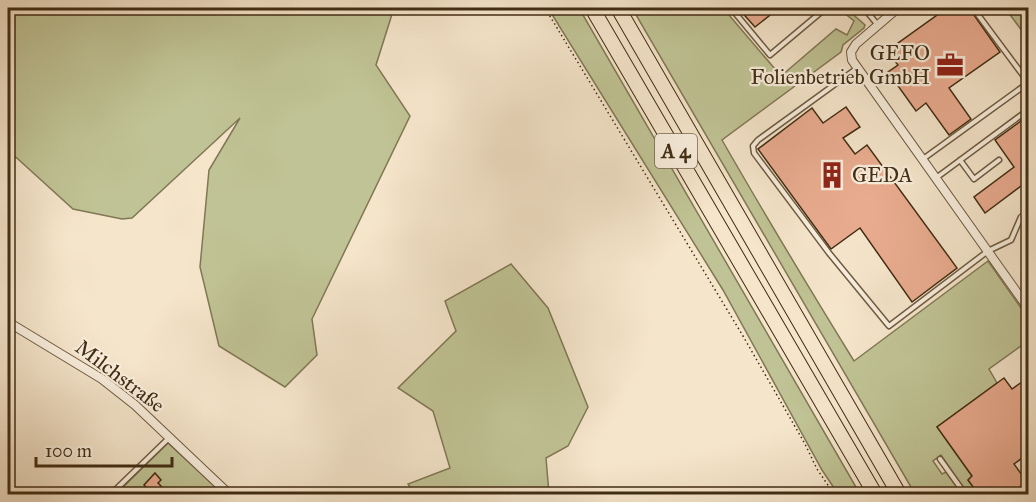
<svg xmlns="http://www.w3.org/2000/svg" width="1036" height="502" viewBox="0 0 1036 502" font-family="'IM FELL Great Primer',serif">
	<style>
		.green { fill: #c0c395; stroke: #807854; stroke-width: 1.5 }
		.building { fill: #e9ab8f; stroke: #412d13; stroke-width: 1.5 }
		.lines { fill: none; stroke-linecap: round; stroke-linejoin: round }
		.service-casing { stroke: #6e5b41; stroke-width: 7 }
		.minor-casing { stroke: #6e5b41; stroke-width: 10 }
		.motorway-casing { stroke: #412d13; stroke-width: 16 }
		.path { stroke: #412d13; stroke-width: 1.5; stroke-dasharray: 1.5 3; stroke-linecap: butt }
		.service { stroke: #f8eedd; stroke-width: 4 }
		.minor { stroke: #f8eedd; stroke-width: 8 }
		.motorway { stroke: #f5e5cb; stroke-width: 14 }
		.labels { text-anchor: middle; dominant-baseline: central; stroke-width: 4.5; stroke-linejoin: round; paint-order: stroke }
		.shield { fill: #f8eedd; stroke: #786750; stroke-width: 1.5 }
		.shield-label { font-size: 20px; font-weight: bold; fill: #412d13 }
		.poi-label { font-size: 21px; fill: #412d13; stroke: #f8eedd; text-anchor: end }
		.street-label { font-size: 21px; fill: #412d13; stroke: #f8eedd }
	</style>
	<rect width="100%" height="100%" fill="#f5e5cb"/>
	<filter id="stains"><feTurbulence type="fractalNoise" baseFrequency=".00333" numOctaves="4"/><feColorMatrix values="0 0 0 0 .2 0 0 0 0 .09 0 0 0 0 .02 0 0 0 .5 -.17"/></filter>
	<radialGradient id="worn" r=".72"><stop offset=".6" stop-color="#630" stop-opacity="0"/><stop offset="1" stop-color="#630" stop-opacity=".3"/></radialGradient>
	<!-- green -->
	<path class="green" d="M8,8H394L376,65L410,116L312,319L317,355L285,387L219,346L200,267L209,170L240,118L132,218L122,219L73,209L8,150Z
		M548,8H579L860,494H838L822,470L723,290Z
		M632,8H723L781,76L836,29L847,35L854,21L843,12L848,10L865,25L864,28L843,45L841,52L722,140C765,215 809,288 854,361L988,261L1028,318V347L1025,343L989,369L997,383L937,427L972,476L968,480L979,494H968L941,455L933,461L942,474L946,472L962,494H915Z
		M1005,8H1028V39Z
		M511,264L548,308L588,407L568,446L546,458L549,494H415L408,484L450,468L433,411L398,388L456,331L445,301Z
		M168,443L223,494H116Z"/>
	<!-- building -->
	<path class="building" d="M738,8H779L755,27Z
		M931,8H969L1000,52L949,88L971,119L949,135L926,103L916,111L888,72L898,65L887,51L937,15Z
		M846,107L860,127L843,138L855,154L867,145L957,268L912,302L860,228L831,249L758,149L812,108L823,123Z
		M1029,115V180L985,213L974,197L1014,167L995,140Z
		M1029,377V453L1014,464L1027,482L1009,495H979L968,480L972,476L937,427L1004,378L1012,389Z
		M155,473L161,480L158,483L170,495H154L144,485Z"/>
	<g class="lines">
		<defs>
			<path id="service" d="M731,8L770,55L826,8
				M864,8L877,24
				M973,8L1028,82
				M856,69L758,140L753,146L754,153L829,253L889,326L988,251L1011,240L1021,217L1028,212
				M923,159L1028,83
				M960,160L974,179L999,160
				M936,178L1028,110
				M940,459L965,494
				M111,494L169,438"/>
			<path id="minor" d="M898,8L856,44L851,52L852,60L1028,308
				M8,322L102,379L135,405L229,494"/>
			<path id="motorway" d="M592,8L875,494
				M618,8L899,494"/>
		</defs>
		<!-- service casing -->
		<use href="#service" class="service-casing"/>
		<!-- minor casing -->
		<use href="#minor" class="minor-casing"/>
		<!-- motorway casing -->
		<use href="#motorway" class="motorway-casing"/>
		<!-- path -->
		<path class="path" d="M545,8L743,336L805,444L817,469L834,494"/>
		<!-- service -->
		<use href="#service" class="service"/>
		<!-- minor -->
		<use href="#minor" class="minor"/>
		<!-- motorway -->
		<use href="#motorway" class="motorway"/>
	</g>
	<!-- icons -->
	<defs>
		<symbol id="office-bare" viewBox="-9 -9 18 18"><path d="M-6-3h4V-5.5h4V-3h4V5H-6ZM-1-4.5V-3h2v-1.5ZM-6 0V1H6V0Z" fill="#8f2418" stroke="#f8eedd" stroke-width="2.5" paint-order="stroke"/></symbol>
		<symbol id="building-bare" viewBox="-9 -9 18 18"><path d="M-4-6H4V6H1V3H-1V6H-4ZM-2.5-4.3h1.7v1.8h-1.7ZM.8-4.3h1.7v1.8H.8ZM-2.5-1h1.7V.8h-1.7ZM.8-1h1.7V.8H.8Z" fill="#8f2418" stroke="#f8eedd" stroke-width="2.5" paint-order="stroke"/></symbol>
	</defs>
	<g fill-rule="evenodd">
		<use href="#office-bare" x="931" y="46" width="38" height="38"/>
		<use href="#building-bare" x="813" y="156" width="38" height="38"/>
	</g>
	<g class="labels">
		<!-- shield labels -->
		<rect class="shield" x="655" y="134" width="42" height="34" rx="4.5"/>
		<g class="shield-label">
			<text x="676" y="151">A 4</text>
		</g>
		<!-- poi labels -->
		<g class="poi-label">
			<text x="930" y="53">GEFO<tspan x="930" dy="24">Folienbetrieb GmbH</tspan></text>
			<text x="852" y="175" text-anchor="start">GEDA</text>
		</g>
		<!-- street labels -->
		<g class="street-label">
			<text transform="translate(120 376) rotate(37)">Milchstraße</text>
		</g>
	</g>
	<!-- margin -->
	<rect width="1036" height="502" fill="none" stroke="#f5e5cb" stroke-width="30"/>
	<rect x="9" y="9" width="1018" height="484" fill="none" stroke="#412d13" stroke-width="3"/>
	<rect x="15" y="15" width="1006" height="472" fill="none" stroke="#412d13" stroke-width="1.5"/>
	<!-- scale -->
	<path d="M36 457v9h136v-9" fill="none" stroke="#412d13" stroke-width="3"/>
	<text x="45" y="457" font-size="18" fill="#412d13" stroke="#f8eedd" stroke-width="4.5" paint-order="stroke">100 m</text>
	<rect width="100%" height="100%" filter="url(#stains)"/>
	<rect width="100%" height="100%" fill="url(#worn)"/>
</svg>
